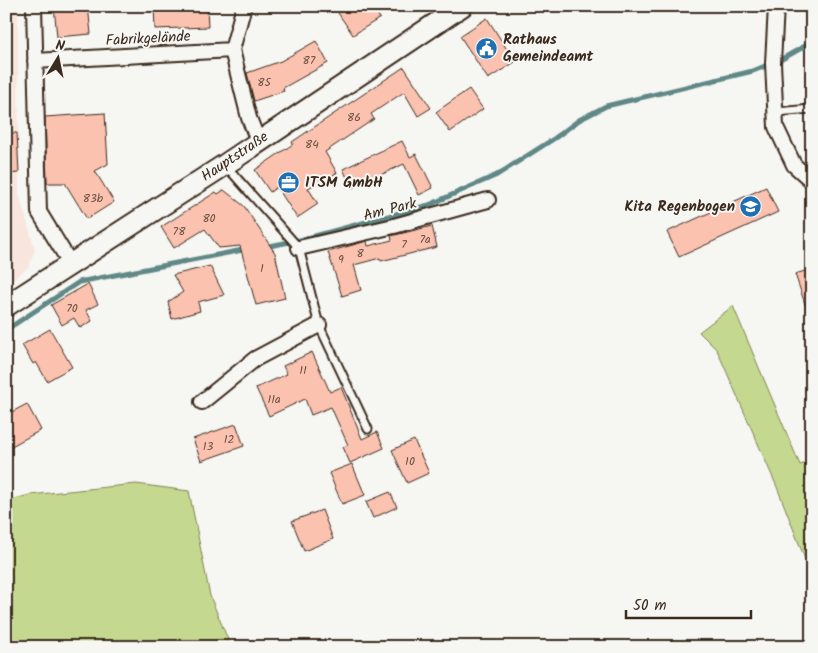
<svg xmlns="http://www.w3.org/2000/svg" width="818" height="653" viewBox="0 0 818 653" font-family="Kalam,sans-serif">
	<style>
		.built { fill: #f8e6de }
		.green { fill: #c4d98f; stroke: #808256 }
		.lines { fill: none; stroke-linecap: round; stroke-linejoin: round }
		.stream { stroke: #5e8887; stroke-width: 5 }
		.building { fill: #fbc2b0; stroke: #3b2a1e }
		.lane-casing { stroke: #3b2a1e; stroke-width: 11 }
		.street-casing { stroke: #3b2a1e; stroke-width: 18 }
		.secondary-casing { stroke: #3b2a1e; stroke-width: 24 }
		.lane { stroke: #f6f6f2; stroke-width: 7 }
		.street { stroke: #f6f6f2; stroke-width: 14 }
		.secondary { stroke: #f6f6f2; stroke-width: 20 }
		.labels { text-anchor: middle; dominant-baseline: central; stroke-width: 4; stroke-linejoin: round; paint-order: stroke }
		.number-label { font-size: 12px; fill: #6b5042 }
		.street-label { font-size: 15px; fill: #3b2a1e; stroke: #f6f6f2 }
		.poi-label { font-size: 15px; font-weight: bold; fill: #3b2a1e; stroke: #f6f6f2; text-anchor: start }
	</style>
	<rect width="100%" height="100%" fill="#f6f6f2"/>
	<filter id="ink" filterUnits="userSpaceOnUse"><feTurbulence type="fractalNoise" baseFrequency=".02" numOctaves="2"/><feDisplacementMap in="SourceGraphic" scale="10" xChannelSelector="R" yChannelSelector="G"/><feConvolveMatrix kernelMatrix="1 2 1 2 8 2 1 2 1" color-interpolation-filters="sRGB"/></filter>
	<g filter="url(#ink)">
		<!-- built -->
		<path class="built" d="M6,6H18L19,194L35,250L28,268L6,284Z"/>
		<!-- green -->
		<path class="green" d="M733,306L800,465L812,461V577L777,487L717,350L699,332Z
			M136,484L189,491L210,596L231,647H6V501L30,495Z"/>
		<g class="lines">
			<!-- stream -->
			<path class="stream" d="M264,247L300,240L429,205L497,175L555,138L579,120L606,106L753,71L782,59L812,42
				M6,330L79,282L248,249"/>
		</g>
		<!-- building -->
		<path class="building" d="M54,6H88L91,34L57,37Z
			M154,6H207L208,27L155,29Z
			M348,6H372L380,18L353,35L338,13Z
			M487,18L515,62L488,79L460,36Z
			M316,41L328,63L283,88L284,91L254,101L247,73L281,61Z
			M404,67L431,108L418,116L404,92L371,114L374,119L325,152L337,173L308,188L318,204L297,218L277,187L270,192L255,170L293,144L292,142Z
			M469,89L483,109L450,132L436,112Z
			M105,113L108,164L95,171L114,202L87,219L65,183H47L45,117Z
			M6,133H17L19,173L6,174Z
			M402,141L410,157L416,154L433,188L419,195L404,164L352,188L343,169Z
			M766,187L778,212L679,257L667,232Z
			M224,190L244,206L275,253L285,298L256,305L240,246L219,248L205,229L174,248L161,227L216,192L218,194Z
			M432,226L437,247L381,261L380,258L354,265L361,290L342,296L328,252L367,241L368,246L392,240L391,236Z
			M210,266L224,295L198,302L200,311L172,319L168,302L183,292L173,275Z
			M812,269V316H809L795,274Z
			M88,284L98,304L86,310L92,321L80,328L74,318L62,325L51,305Z
			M50,329L72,367L47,381L36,362L33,364L22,345Z
			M312,352L330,392L341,387L362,439L377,432L384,448L350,463L343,447L348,445L331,407L311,415L305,399L269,416L256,388L287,374L283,366Z
			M27,404L41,430L6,449V415Z
			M236,424L244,446L201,461L193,439Z
			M414,440L429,473L407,483L392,450Z
			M352,464L365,495L342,504L329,473Z
			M390,492L397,507L373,518L366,502Z
			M322,510L333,539L304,551L292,521Z"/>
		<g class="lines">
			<defs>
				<path id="lane" d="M776,112L812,109
					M227,167L299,248L319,325L368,429"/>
				<path id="street" d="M34,6L39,212L70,263
					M244,6L232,50L249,118L258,141
					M776,6L773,63L776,127L794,165L812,181
					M35,61L232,50
					M299,248L394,226L488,200
					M202,402L255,359L319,325"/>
				<path id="secondary" d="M6,306L226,164L462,6"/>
			</defs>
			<!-- lane casing -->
			<use href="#lane" class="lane-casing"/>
			<!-- street casing -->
			<use href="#street" class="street-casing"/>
			<!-- secondary casing -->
			<use href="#secondary" class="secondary-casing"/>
			<!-- lane -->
			<use href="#lane" class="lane"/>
			<!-- street -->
			<use href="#street" class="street"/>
			<!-- secondary -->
			<use href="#secondary" class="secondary"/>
		</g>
	</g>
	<!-- icons -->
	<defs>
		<symbol id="civic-disc" viewBox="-11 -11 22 22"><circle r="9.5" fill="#1f6fb2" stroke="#f6f6f2"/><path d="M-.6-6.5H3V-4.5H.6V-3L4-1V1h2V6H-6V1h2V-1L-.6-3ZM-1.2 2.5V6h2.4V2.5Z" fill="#fff"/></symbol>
		<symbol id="office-disc" viewBox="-11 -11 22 22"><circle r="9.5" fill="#1f6fb2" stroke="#f6f6f2"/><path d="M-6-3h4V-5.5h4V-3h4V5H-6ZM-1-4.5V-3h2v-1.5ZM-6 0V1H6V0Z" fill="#fff"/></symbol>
		<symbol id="school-disc" viewBox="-11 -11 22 22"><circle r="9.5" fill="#1f6fb2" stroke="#f6f6f2"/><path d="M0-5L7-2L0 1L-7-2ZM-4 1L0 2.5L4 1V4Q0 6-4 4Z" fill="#fff"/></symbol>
	</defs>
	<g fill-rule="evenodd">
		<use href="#civic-disc" x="474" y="36" width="25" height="25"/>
		<use href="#office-disc" x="276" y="170" width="25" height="25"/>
		<use href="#school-disc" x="738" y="194" width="25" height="25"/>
	</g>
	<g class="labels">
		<!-- number labels -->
		<g class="number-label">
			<text x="309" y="60">87</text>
			<text x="264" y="82">85</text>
			<text x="354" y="117">86</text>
			<text x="312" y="144">84</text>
			<text x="93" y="198">83b</text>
			<text x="209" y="218">80</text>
			<text x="179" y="231">78</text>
			<text x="425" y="239">7a</text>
			<text x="404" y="244">7</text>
			<text x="360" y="253">8</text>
			<text x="341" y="259">9</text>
			<text x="262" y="268">1</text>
			<text x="72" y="308">70</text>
			<text x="303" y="370">11</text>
			<text x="274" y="399">11a</text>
			<text x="229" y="439">12</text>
			<text x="208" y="446">13</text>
			<text x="410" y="461">10</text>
		</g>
		<!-- street labels -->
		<g class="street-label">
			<text transform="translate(148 39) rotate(-3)">Fabrikgelände</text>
			<text transform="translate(235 157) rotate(-34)">Hauptstraße</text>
			<text transform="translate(390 210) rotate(-14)">Am Park</text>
		</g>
		<!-- poi labels -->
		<g class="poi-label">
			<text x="503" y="40">Rathaus<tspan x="503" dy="17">Gemeindeamt</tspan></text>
			<text x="305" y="183">ITSM GmbH</text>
			<text x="735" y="207" text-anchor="end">Kita Regenbogen</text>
		</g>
	</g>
	<!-- margin -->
	<rect width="818" height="653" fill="none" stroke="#f6f6f2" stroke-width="25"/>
	<rect x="12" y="12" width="793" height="628" fill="none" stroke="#3b2a1e" stroke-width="2" filter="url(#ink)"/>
	<!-- north arrow -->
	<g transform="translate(58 58) rotate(10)" stroke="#f6f6f2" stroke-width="4" paint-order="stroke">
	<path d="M0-4L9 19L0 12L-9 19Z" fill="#3b2a1e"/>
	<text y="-8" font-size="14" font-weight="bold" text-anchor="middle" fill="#3b2a1e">N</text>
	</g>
	<!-- scale -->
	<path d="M626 610v8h125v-8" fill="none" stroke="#3b2a1e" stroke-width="2.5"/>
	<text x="633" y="610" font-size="15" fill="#3b2a1e" stroke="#f6f6f2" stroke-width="4" paint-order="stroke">50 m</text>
</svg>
